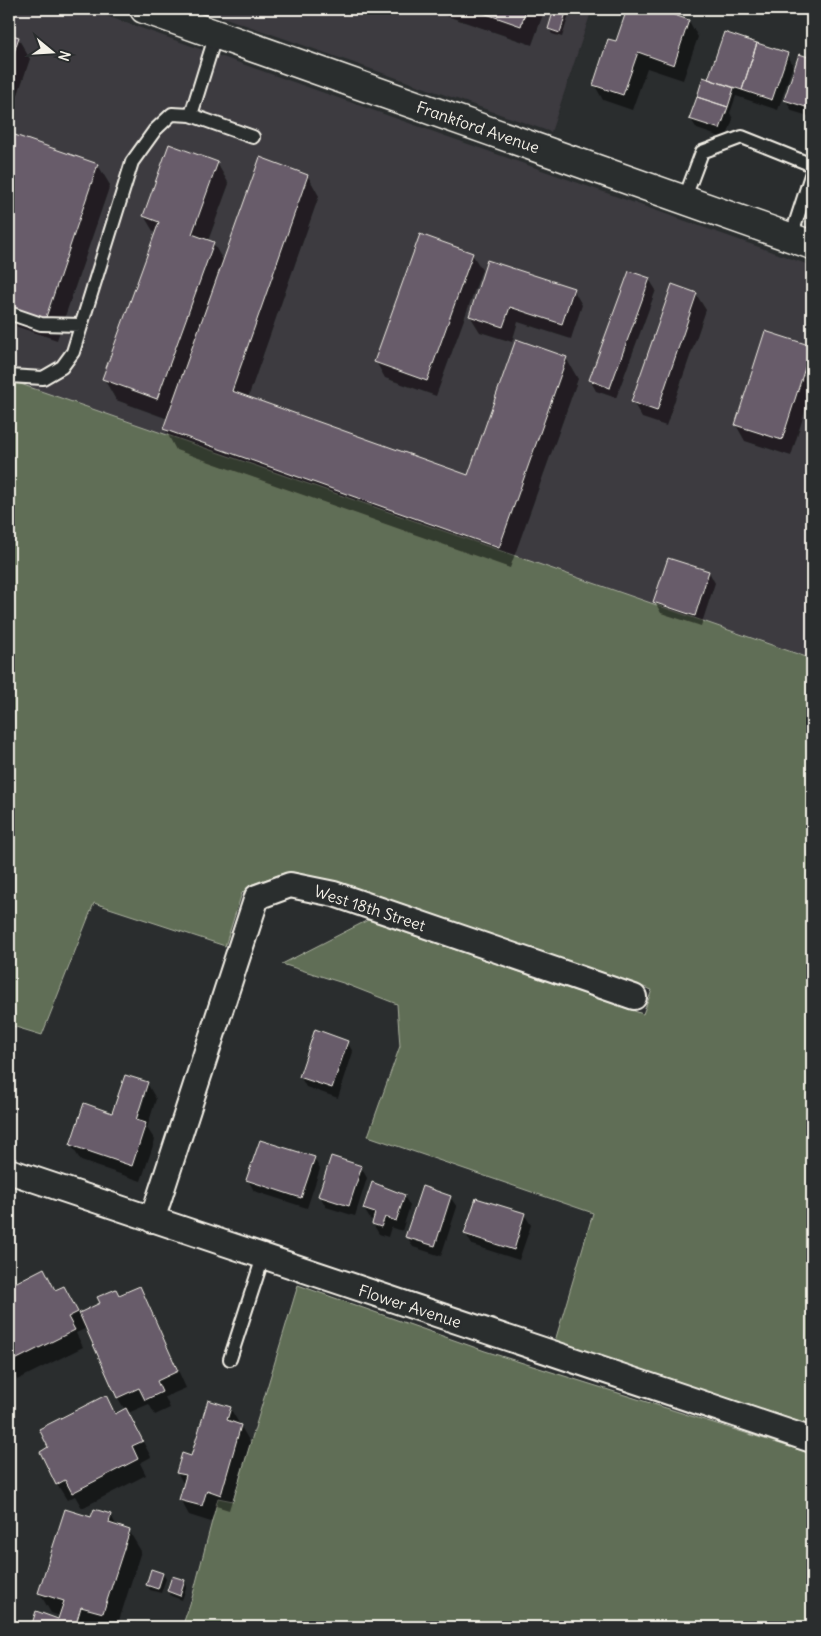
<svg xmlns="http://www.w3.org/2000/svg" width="821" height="1636" viewBox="0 0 821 1636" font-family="Delius,sans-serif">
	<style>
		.built { fill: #3d3b40 }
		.green { fill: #616e56; stroke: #aab09f }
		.shadow { fill: #0007; fill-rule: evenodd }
		.building { fill: #685c6a; stroke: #f4f1e8 }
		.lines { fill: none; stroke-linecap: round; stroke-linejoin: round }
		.lane-casing { stroke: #f4f1e8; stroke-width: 16 }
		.street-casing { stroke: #f4f1e8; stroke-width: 28 }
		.secondary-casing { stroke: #f4f1e8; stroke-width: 31 }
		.lane { stroke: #2a2d2e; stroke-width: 12 }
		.street { stroke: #2a2d2e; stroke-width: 24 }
		.secondary { stroke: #2a2d2e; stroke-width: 28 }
		.labels { text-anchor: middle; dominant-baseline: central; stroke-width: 5; stroke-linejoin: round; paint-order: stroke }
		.street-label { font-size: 16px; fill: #f4f1e8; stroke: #2a2d2e }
	</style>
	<rect width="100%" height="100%" fill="#2a2d2e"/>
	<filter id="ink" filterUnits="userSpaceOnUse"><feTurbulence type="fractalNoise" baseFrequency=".02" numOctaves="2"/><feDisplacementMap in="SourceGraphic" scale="10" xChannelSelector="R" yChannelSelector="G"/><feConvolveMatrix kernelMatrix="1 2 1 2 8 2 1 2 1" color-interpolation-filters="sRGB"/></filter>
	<g filter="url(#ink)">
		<!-- built -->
		<path class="built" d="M9,9H87L812,266V659L9,380Z
			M200,9H592L551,132Z"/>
		<!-- green -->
		<path class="green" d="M9,380L812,659V1426L555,1341L593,1213L368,1136L400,1046L397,1004L343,983L282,964L368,920L643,1014L652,990L339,882L292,872L284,873L250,885L242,893L225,946L94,903L42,1035L9,1025Z
			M298,1285L485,1351L812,1454V1627H182L192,1598L218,1498L233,1501Z"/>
		<!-- shadow -->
		<path class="shadow" d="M426,9H545L532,45Z
			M556,9H571L562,37L552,34L549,29Z
			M629,9H653L689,21L698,37L683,80L647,68L632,110L603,100L594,84L617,43Z
			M9,35L18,38L30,59L9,121Z
			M787,54L793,65L778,110L736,96L730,113L733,119L726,139L697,129L690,118L711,81Z
			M800,55L812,59V117L792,111L786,100Z
			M9,134L98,165L110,185L57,340L9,324Z
			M217,163L229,184L208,241L213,243L224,262L308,176L319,196L248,398L469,477L566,358L578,379L510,568L176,450L165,429L168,419L116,400L104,379L156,236L144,216Z
			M472,254L482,270L436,396L385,378L376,362Z
			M649,279L656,290L616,398L596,391L590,380Z
			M573,289L582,305L571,339L518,322L512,342L480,332L470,316Z
			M696,294L706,310L666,426L642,418L633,402Z
			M811,347L812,389L791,456L745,441L736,425Z
			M709,572L715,583L701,626L661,613L655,602Z
			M347,1042L353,1052L338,1098L306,1087L300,1076Z
			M9,1069L13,1070L16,1076L9,1098Z
			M147,1083L156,1099L147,1128L155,1140L141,1181L81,1161L71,1145L113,1114ZM143,1094H146L135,1126H133Z
			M314,1158L320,1169L307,1208L254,1191L248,1180Z
			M361,1167L367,1178L355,1216L326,1207L320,1196Z
			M404,1196L410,1206L402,1231L391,1227L388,1237L379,1234L373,1224L374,1221L370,1219L364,1209Z
			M450,1197L457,1207L441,1256L413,1247L407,1236Z
			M524,1214L531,1225L519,1260L472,1245L466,1234Z
			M44,1270L56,1291L73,1303L79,1314L139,1287L148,1303L186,1388L165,1397L170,1408L155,1415L149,1404L128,1413L151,1457L140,1463L146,1475L82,1508L75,1496L67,1500L57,1484L50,1448L125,1410L118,1398L87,1328L76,1333L83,1347L17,1380L9,1367V1287Z
			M230,1408L250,1442L229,1510L216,1506L211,1522L189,1515L180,1499L184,1485L177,1472L192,1458Z
			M111,1515L117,1527L129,1531L141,1551L117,1627H32L37,1613L59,1620L60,1616L51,1613L39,1592L92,1519Z
			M163,1574L166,1579L161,1593L150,1590L147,1585Z
			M184,1581L187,1586L182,1600L171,1596L168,1591Z"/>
		<!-- building -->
		<path class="building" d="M472,9H526L521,26Z
			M554,9H567L560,33L548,29Z
			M627,9H657L689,20L674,65L638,52L623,95L593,85L608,39L616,41Z
			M724,32L757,43L742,90L708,79Z
			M9,34L19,37L9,67Z
			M757,43L788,53L772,100L742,90Z
			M799,54L812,58V109L784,100Z
			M703,77L734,88L728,107L697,97Z
			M697,97L728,107L720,129L689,119Z
			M9,133L98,164L45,320L9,308Z
			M169,144L218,162L192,234L214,242L157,399L102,379L159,222L143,216Z
			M260,157L308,175L232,391L468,475L516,339L567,357L499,548L163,429Z
			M420,234L473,253L427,381L374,362Z
			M487,260L574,288L562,324L510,307L503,327L469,316Z
			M629,271L650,278L610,388L589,380Z
			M672,284L697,293L657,411L631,402Z
			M765,331L812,346L782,440L735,425Z
			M668,558L709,571L695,616L653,602Z
			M315,1029L348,1041L332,1088L299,1077Z
			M9,1068L14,1069L9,1086Z
			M125,1075L148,1082L136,1120L146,1123L132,1166L70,1145L84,1103L112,1113Z
			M260,1140L315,1157L301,1198L246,1180Z
			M331,1156L362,1166L349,1206L318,1196Z
			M372,1182L405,1195L396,1221L385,1217L381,1227L372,1224L375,1213L363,1209Z
			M422,1186L451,1196L435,1246L405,1237Z
			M476,1198L525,1213L514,1250L464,1234Z
			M44,1268L55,1290L64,1286L78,1312L68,1317L75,1330L9,1363V1286Z
			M140,1286L178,1371L157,1381L162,1392L145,1400L139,1388L117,1398L79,1313L100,1303L97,1297L116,1289L119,1295Z
			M106,1395L115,1414L126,1408L143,1441L132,1446L138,1459L72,1493L65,1480L56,1485L40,1452L48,1447L39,1429Z
			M208,1400L231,1407L227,1420L241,1425L221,1495L207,1490L202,1506L179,1500L186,1475L176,1473L182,1453L191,1456Z
			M65,1509L91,1517L94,1509L111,1514L109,1523L130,1530L103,1613L81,1607L76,1624L85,1627H31L36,1611L58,1619L64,1601L38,1593Z
			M151,1569L163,1573L158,1589L146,1585Z
			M172,1576L185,1580L180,1596L167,1591Z"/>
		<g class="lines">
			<defs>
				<path id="lane" d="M216,34L191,115L253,137
					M684,200L702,152L742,137L812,165
					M791,237L812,172
					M9,313L41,324L81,325
					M9,376L43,378L62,367L73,352L132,162L155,130L172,114L191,115
					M230,1359L263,1257"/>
				<path id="street" d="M9,1171L812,1440
					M152,1220L257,897L290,885L334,894L634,997"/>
				<path id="secondary" d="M144,9L812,245"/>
			</defs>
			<!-- lane casing -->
			<use href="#lane" class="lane-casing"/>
			<!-- street casing -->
			<use href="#street" class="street-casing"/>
			<!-- secondary casing -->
			<use href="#secondary" class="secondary-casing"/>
			<!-- lane -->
			<use href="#lane" class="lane"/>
			<!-- street -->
			<use href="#street" class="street"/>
			<!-- secondary -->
			<use href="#secondary" class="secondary"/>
		</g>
	</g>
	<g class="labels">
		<!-- street labels -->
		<g class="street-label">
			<text transform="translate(478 127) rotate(19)">Frankford Avenue</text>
			<text transform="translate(370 908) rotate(18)">West 18th Street</text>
			<text transform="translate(410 1306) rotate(18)">Flower Avenue</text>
		</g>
	</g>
	<!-- margin -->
	<rect width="821" height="1636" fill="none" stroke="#2a2d2e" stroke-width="30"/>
	<rect x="15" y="15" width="791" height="1606" fill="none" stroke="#f4f1e8" stroke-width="2" filter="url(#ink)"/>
	<!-- north arrow -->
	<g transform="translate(52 52) rotate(108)" stroke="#2a2d2e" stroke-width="4" paint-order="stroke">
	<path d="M0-4L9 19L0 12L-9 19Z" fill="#f4f1e8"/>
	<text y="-8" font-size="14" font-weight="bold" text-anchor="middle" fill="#f4f1e8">N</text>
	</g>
</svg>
